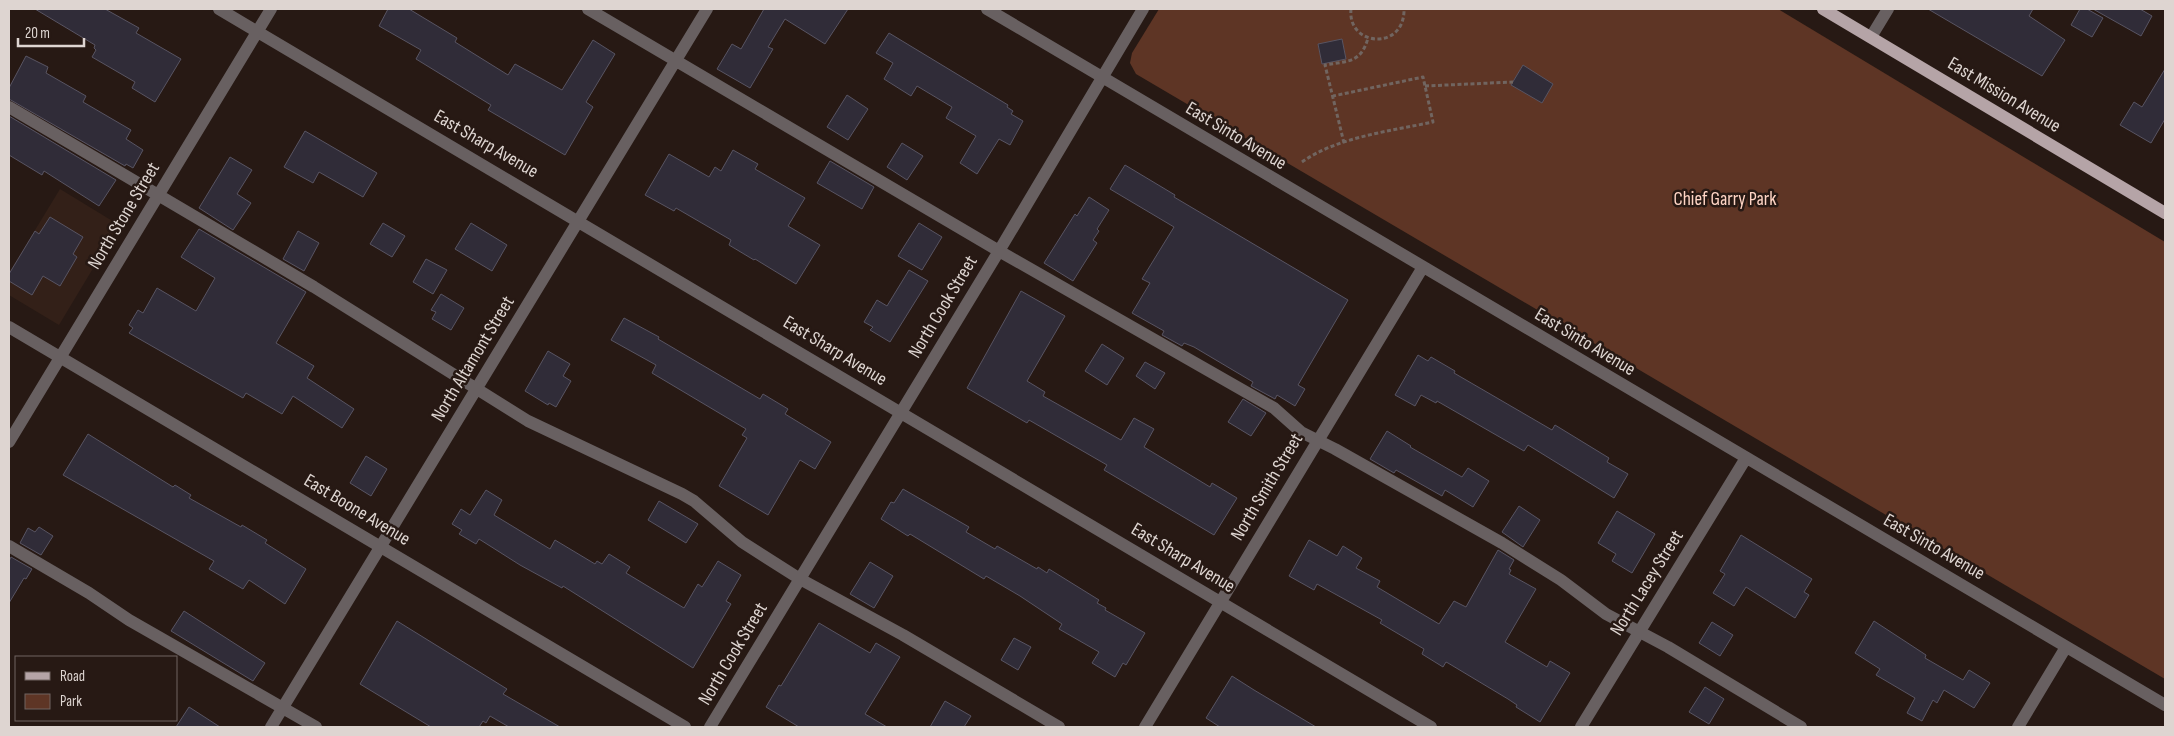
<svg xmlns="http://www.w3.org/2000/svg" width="2174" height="736" viewBox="0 0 2174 736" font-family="'Sofia Sans Condensed',sans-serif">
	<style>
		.built { fill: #332018 }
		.green { fill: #5e3525 }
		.building { fill: #302c38; stroke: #585462 }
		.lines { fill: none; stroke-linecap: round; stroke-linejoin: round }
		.path { stroke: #716560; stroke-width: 3; stroke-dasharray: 4 2.5; stroke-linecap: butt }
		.minor { stroke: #686061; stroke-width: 12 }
		.major { stroke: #b5a4a7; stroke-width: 12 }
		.labels { text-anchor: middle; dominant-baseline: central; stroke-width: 5; stroke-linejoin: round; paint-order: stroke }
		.street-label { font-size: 19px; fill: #ded5d1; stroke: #271914 }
		.park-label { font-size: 19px; fill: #ffd5c5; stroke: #271914 }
	</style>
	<rect width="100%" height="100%" fill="#271914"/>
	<!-- built -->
	<path class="built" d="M60,189L119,225L59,325L9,295V273Z"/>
	<!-- green -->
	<path class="green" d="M1159,9H1778L2165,242V679L1136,74L1130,63L1132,53Z"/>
	<!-- building -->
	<path class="building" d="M35,9H105L139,28L136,33L181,59L155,102L132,88L135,82L92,57L96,50L94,48L95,45Z
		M388,9H409L457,38L455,42L508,75L515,64L562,90L593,40L615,54L586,102L593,107L565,155L488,110L491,105L416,59L421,50L379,26Z
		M764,9H848L825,44L785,19L768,47L773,49L750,88L717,69L732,44L741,49Z
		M1928,9H2033L2029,16L2065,40L2042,76Z
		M2080,9H2087L2103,18L2092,37L2071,25Z
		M2093,9H2140L2152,16L2141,36Z
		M889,33L1008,105L1007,107L1013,111L1011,114L1023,121L1010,145L999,139L977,174L960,163L976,136L946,118L952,107L917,86L911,96L884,79L893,63L876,53Z
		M1342,39L1346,59L1322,64L1318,44Z
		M26,56L48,67L46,73L86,96L83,102L131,130L126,139L143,150L133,168L126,164L125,166L9,99V88Z
		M1523,65L1553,84L1542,103L1511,85Z
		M2165,69V119L2151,143L2120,125L2134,102L2142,107Z
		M847,95L868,109L848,140L827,127Z
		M9,116L116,180L99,206L44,171L42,175L9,155Z
		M305,131L377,173L363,197L319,172L313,183L284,167Z
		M902,143L923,156L907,180L887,167Z
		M733,150L758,164L755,169L805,198L788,226L820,245L796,284L755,259L754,260L729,245L731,240L676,208L674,211L645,195L669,154L709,177L715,167L721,171Z
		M230,157L252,170L237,194L251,203L233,230L199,208Z
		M830,161L874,187L862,209L817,183Z
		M1125,165L1175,195L1174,197L1348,300L1298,385L1305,389L1295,406L1277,395L1275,399L1251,386L1253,382L1194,347L1184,343L1182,346L1162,335L1164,331L1132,313L1150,283L1142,279L1174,227L1110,189Z
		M1089,197L1109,210L1097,229L1099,231L1093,240L1097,243L1073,281L1044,263L1075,214L1077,216Z
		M50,217L83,237L73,254L77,257L60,286L43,276L32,295L9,281V274L35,231L39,234Z
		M383,223L405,236L392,257L370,244Z
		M471,223L507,245L492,271L455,249Z
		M919,223L942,237L922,270L898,256Z
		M199,229L306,292L276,343L314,366L307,378L354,409L342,428L293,396L282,414L246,393L243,398L129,333L133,328L129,325L138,310L143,313L157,288L196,311L215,278L181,257Z
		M298,231L319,243L304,271L283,259Z
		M426,259L447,270L433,294L413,282Z
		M909,270L928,281L890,342L870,330L873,327L864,322L877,300L887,306Z
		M1021,291L1065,316L1027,381L1045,392L1043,396L1121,440L1134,418L1154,429L1144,447L1210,487L1212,483L1237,498L1214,535L1104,470L1107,465L1029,420L1027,423L967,388Z
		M441,294L464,308L451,330L432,319L436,312L431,310Z
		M624,318L659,337L658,339L760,399L763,394L788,409L785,414L831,442L815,469L800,460L768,515L719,486L747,438L742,435L746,429L652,373L656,365L611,340Z
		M1102,344L1124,358L1107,385L1085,371Z
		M548,351L570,364L563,376L571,381L556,407L549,403L548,405L525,391Z
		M1418,355L1428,361L1431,357L1455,371L1454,373L1552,430L1555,425L1609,458L1607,462L1628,474L1614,498L1528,445L1524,451L1437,401L1436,403L1421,395L1415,406L1395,395Z
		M1145,362L1165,373L1155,389L1136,376Z
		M1243,399L1266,413L1251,436L1228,422Z
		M1387,431L1411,446L1410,447L1462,477L1468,468L1489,481L1473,507L1445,490L1442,496L1396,470L1394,473L1370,459Z
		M88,434L173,487L175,485L191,495L189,498L241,527L242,525L267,540L265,543L306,569L285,604L249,580L243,589L209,569L214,561L63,475Z
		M366,456L387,469L371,496L350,483Z
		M903,489L969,527L966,532L995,549L997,546L1037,569L1038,567L1047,573L1049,569L1099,600L1097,603L1106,608L1105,610L1145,633L1126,665L1123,663L1115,677L1092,663L1099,652L1059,629L1062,624L1020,596L986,576L984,579L910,534L908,536L881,519L891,502L894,503Z
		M486,490L502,500L494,515L550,549L555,540L595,564L597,561L602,564L609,554L630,567L626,573L684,608L698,584L702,587L718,561L741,575L726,601L731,604L693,668L563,586L562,588L520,565L479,539L476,544L459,534L462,530L452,524L461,509L470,515Z
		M659,501L698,524L686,543L648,520Z
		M1519,506L1540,520L1523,547L1502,532Z
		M1617,511L1655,534L1632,573L1612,561L1616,554L1598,543Z
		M39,527L53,536L41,555L20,543L28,528L35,532Z
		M1741,535L1812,579L1804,592L1809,595L1795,618L1746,587L1734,606L1713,593L1725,574L1720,571Z
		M1309,540L1337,556L1343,546L1362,558L1356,568L1380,581L1377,587L1439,624L1454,601L1466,607L1498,550L1514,560L1509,569L1511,570L1509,574L1536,589L1505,642L1547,667L1550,661L1570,673L1540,722L1516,707L1517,705L1508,699L1448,663L1446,662L1443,667L1422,654L1424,649L1380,623L1382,620L1317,584L1314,590L1289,576Z
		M11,557L32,569L26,579L24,578L9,603V561Z
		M870,562L893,576L874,608L850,594Z
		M184,611L265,663L253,681L171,631Z
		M397,621L507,689L503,694L560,727H509L490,716L486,723L483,721L479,727H431L360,684Z
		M1874,621L1926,655L1925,658L1963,680L1969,670L1990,683L1974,708L1944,690L1937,703L1933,700L1922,721L1907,713L1915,698L1876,675L1880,669L1855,653Z
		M1712,622L1733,635L1720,656L1699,643Z
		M819,623L870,653L876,643L900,657L865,714L887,727H799L766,707L779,685L781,686Z
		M1014,638L1031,647L1018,670L1001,660Z
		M1232,676L1254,690L1316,727H1220L1206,718Z
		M1705,687L1724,699L1709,724L1689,712Z
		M945,701L971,716L964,727H930Z
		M189,707L220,727H176Z"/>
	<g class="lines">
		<!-- path -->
		<path class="path" d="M1351,9C1347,47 1405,51 1404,9
			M1425,86L1513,82
			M1344,143L1325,65C1348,61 1361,63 1368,38
			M1302,162C1337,137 1391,131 1433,122L1423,77L1333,96"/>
		<!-- minor -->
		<path class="minor" d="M219,9L1431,727
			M588,9L999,251L1274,408L1301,432L1335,449L1502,543L1561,580L1606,614L1668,647L1801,727
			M987,9L2165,705
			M1871,37L1888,9
			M9,107L314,287L528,421L682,494L694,501L742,542L800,579L903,635L1059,727
			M9,327L685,727
			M9,442L271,9
			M9,546L89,593L129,620L316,727
			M271,727L707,9
			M710,727L999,251L1143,9
			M1145,727L1423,267
			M1581,727L1746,458
			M2018,727L2066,647"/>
		<!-- major -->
		<path class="major" d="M1823,9L2165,213"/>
	</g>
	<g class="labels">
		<!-- street labels -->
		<g class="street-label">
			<text transform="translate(2004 95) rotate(31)">East Mission Avenue</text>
			<text transform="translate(1236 136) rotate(31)">East Sinto Avenue</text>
			<text transform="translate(486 144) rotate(30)">East Sharp Avenue</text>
			<text transform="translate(124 216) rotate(-59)">North Stone Street</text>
			<text transform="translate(943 307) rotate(-59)">North Cook Street</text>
			<text transform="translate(1585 342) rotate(31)">East Sinto Avenue</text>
			<text transform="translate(835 351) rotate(31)">East Sharp Avenue</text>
			<text transform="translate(473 359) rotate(-59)">North Altamont Street</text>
			<text transform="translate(1267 487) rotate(-59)">North Smith Street</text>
			<text transform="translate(357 510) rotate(31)">East Boone Avenue</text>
			<text transform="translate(1934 547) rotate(30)">East Sinto Avenue</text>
			<text transform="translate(1183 558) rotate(31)">East Sharp Avenue</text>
			<text transform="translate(1647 583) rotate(-58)">North Lacey Street</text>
			<text transform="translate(733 654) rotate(-59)">North Cook Street</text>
		</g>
		<!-- park labels -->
		<g class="park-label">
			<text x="1725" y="199">Chief Garry Park</text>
		</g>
	</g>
	<!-- border -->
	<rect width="2174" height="736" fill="none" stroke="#ded5d1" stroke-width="20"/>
	<!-- legend -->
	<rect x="15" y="656" width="162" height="65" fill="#271914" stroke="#706460"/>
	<rect x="25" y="672" width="25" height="8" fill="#b5a4a7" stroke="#706460"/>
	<text x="60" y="681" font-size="15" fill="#ded5d1">Road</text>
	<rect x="25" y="694" width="25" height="15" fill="#5e3525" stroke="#706460"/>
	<text x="60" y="706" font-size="15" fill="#ded5d1">Park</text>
	<!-- scale -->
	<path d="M18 38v8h66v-8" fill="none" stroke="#ded5d1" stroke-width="2.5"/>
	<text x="25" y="38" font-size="15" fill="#ded5d1" stroke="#271914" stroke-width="4" paint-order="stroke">20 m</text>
</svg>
